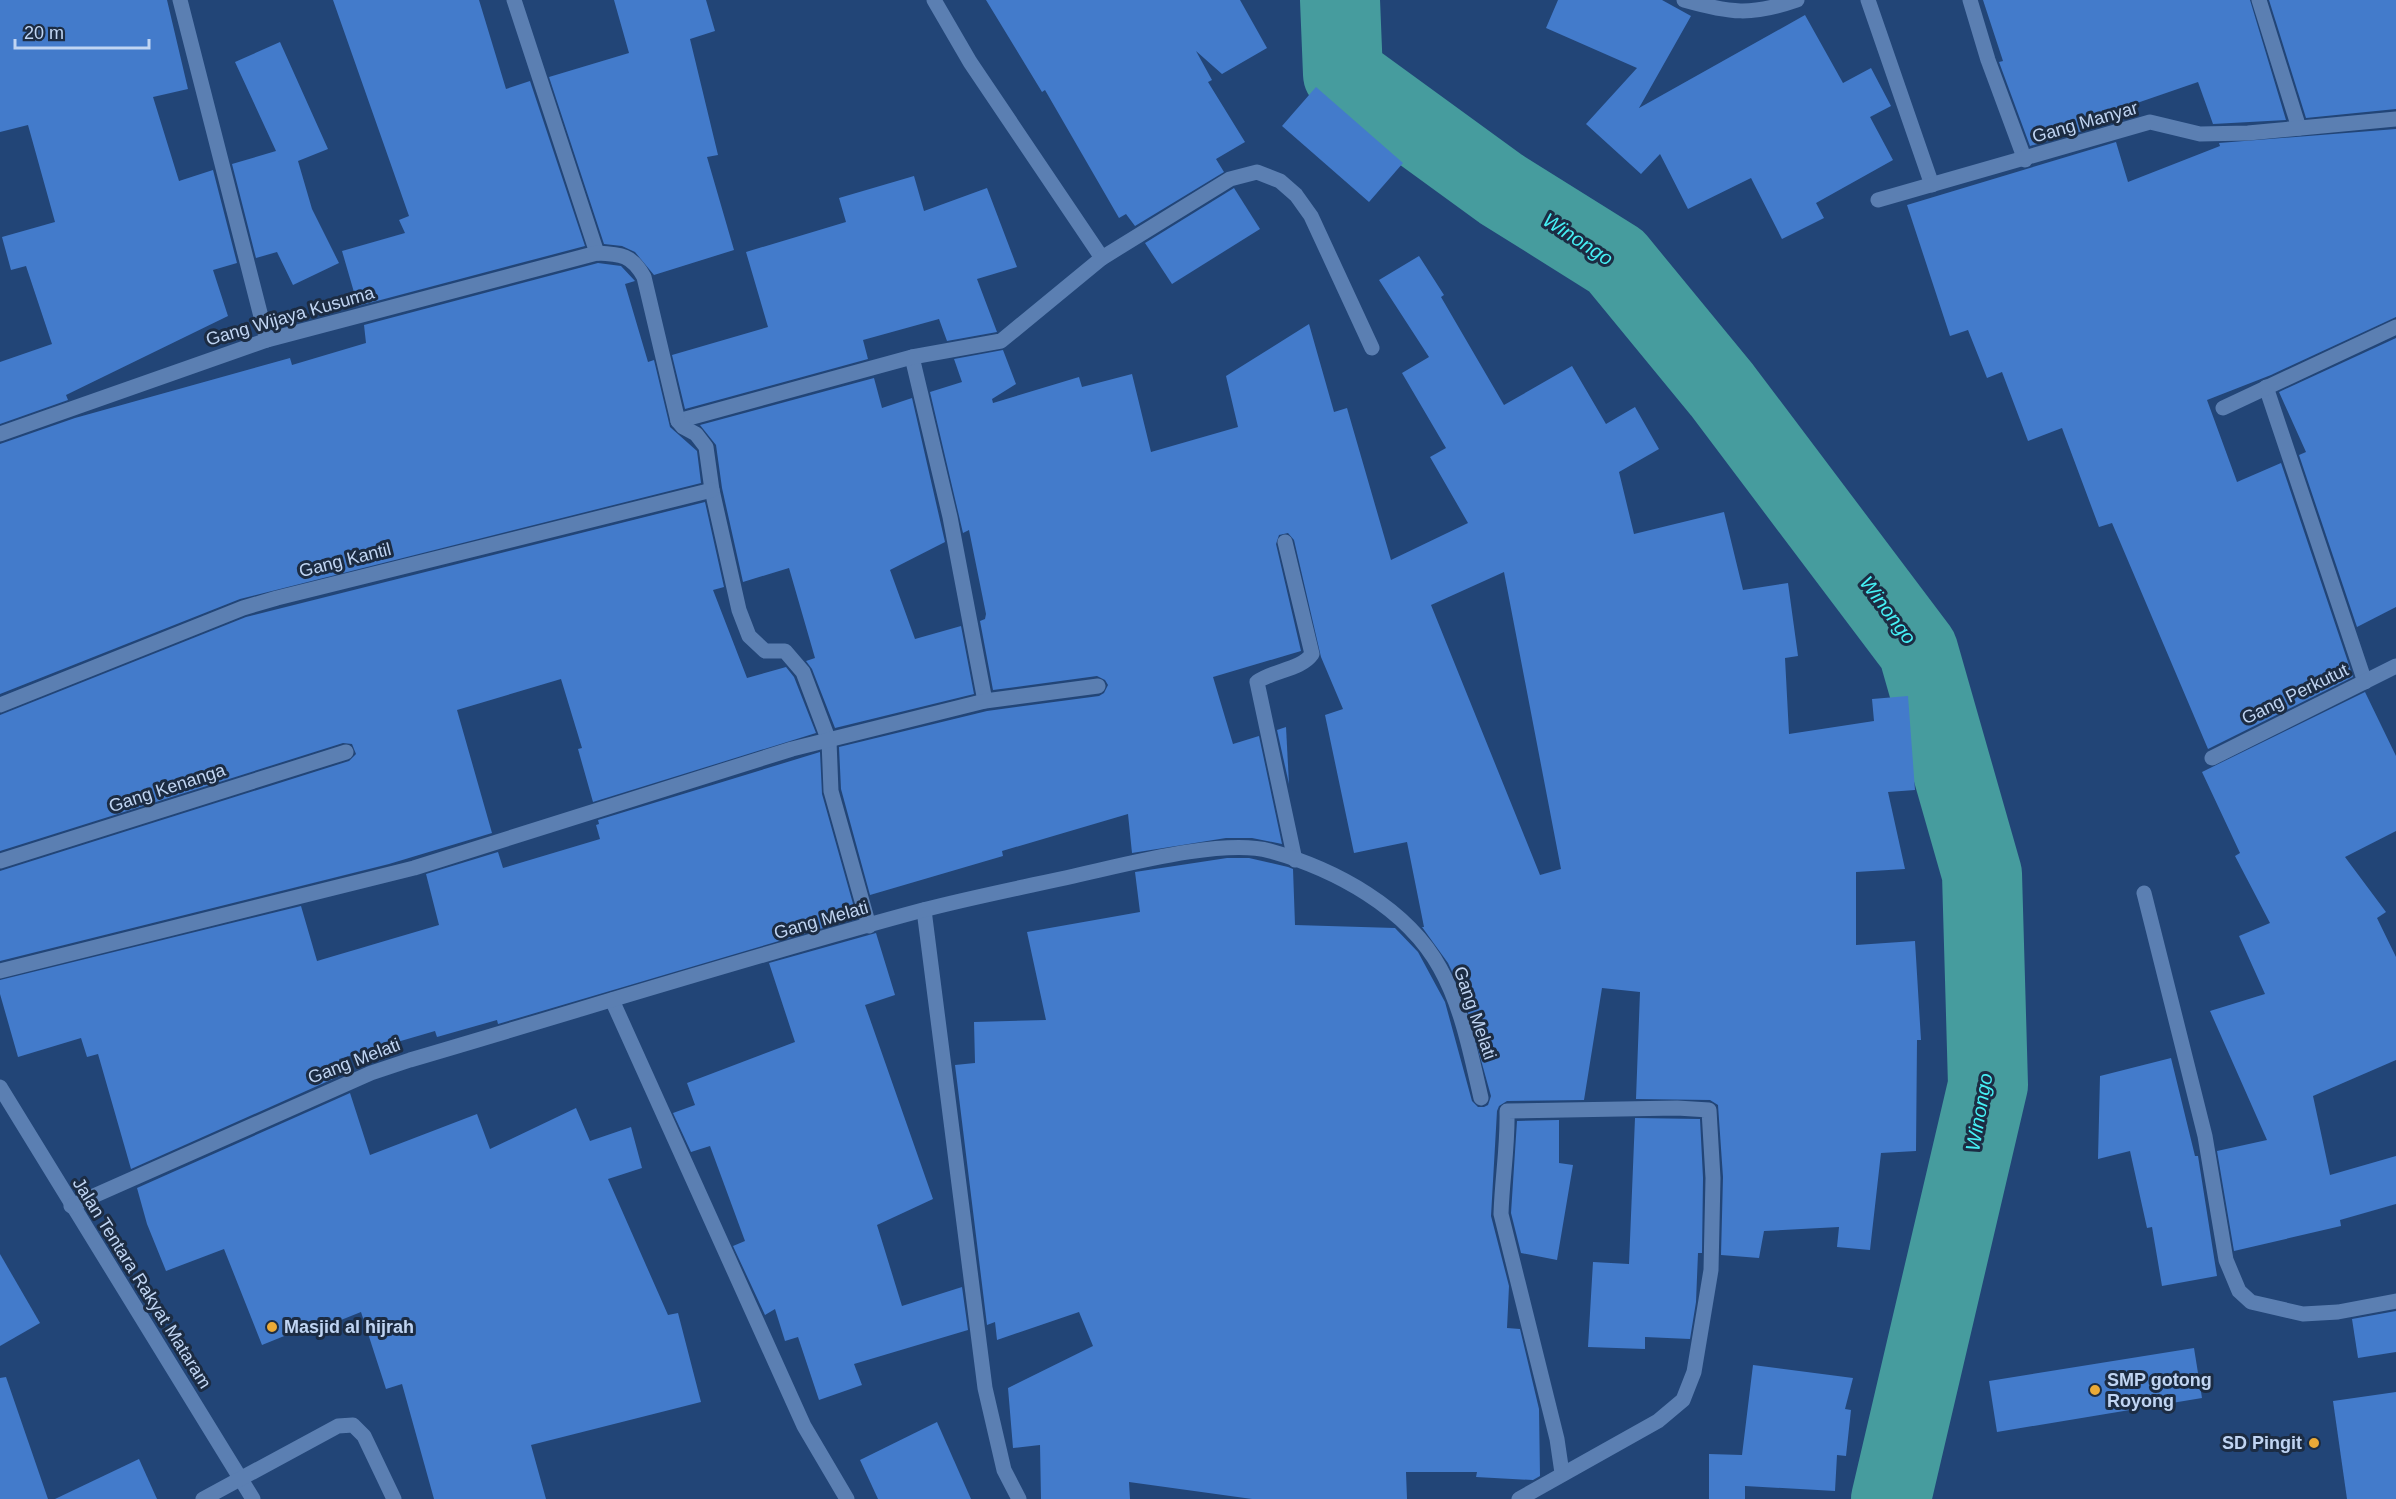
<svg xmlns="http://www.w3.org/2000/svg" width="2396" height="1499" font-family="Arial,sans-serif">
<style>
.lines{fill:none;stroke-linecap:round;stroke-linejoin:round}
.river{stroke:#469c9e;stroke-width:80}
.building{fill:#437bcb;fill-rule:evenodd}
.minor{stroke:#5b7fb2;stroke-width:15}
.poi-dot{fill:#eaaa38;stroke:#1c2c43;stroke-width:2}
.labels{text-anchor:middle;stroke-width:6;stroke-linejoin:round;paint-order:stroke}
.street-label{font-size:18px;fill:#c0d5f3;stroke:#1c2c43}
.poi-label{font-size:18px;font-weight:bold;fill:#c0d5f3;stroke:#1c2c43;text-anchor:start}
.water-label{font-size:20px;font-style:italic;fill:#46f0f5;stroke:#1c2c43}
</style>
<rect width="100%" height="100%" fill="#224577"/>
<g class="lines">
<path class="river" d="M1340,0L1343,74L1501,189L1616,261L1722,390L1918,650L1982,874L1988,1085L1891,1499"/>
</g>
<g class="building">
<path d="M0,0H167L188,89L153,97L179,181L213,170L237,263L213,270L228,316L66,395L68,400L0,424V362L52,344L26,266L11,270L2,237L55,222L28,125L0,132Z"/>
<path d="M333,0H479L506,89L530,81L585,246L358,306L342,251L405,233L399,220L409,216Z"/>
<path d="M614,0H706L715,31L690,39L718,155L707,157L734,250L654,275L635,252L622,246L604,244L549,77L629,53Z"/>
<path d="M986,0H1240L1267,48L1222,74L1196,51L1212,80L1208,82L1245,142L1216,159L1224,172L1135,226L1126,214L1119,218L1045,90L1042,92Z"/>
<path d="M1558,0H1662L1691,16L1639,108L1805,15L1843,83L1871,68L1891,106L1870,117L1893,160L1816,203L1824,218L1782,239L1751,178L1688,209L1660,154L1641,174L1586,124L1637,68L1546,28Z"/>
<path d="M1983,0H2250L2286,120L2213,124L2198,82L2108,113L2111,123L2030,146L1999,62L2003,61Z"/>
<path d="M2269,0H2396V109L2306,118Z"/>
<path d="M280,42L328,149L298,161L312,209L339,263L293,285L277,252L256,258L232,164L276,151L235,62Z"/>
<path d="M1316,87L1403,163L1369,202L1282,126Z"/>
<path d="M2396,129V317L2271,375L2207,400L2237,482L2281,463L2353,677L2208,749L2112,523L2099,527L2062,428L2028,441L2002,372L1987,378L1968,330L1950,336L1907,205L2116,142L2128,182L2220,146L2219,143Z"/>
<path d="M914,176L924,211L987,188L1017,267L977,279L997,332L947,341L939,319L863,340L868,359L685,409L672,355L768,327L746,252L846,222L839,198Z"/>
<path d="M1234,188L1260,229L1172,284L1145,243Z"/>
<path d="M1419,256L1444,295L1441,297L1504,405L1572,366L1606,424L1635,407L1659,449L1619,472L1634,534L1724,512L1743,590L1788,583L1798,656L1785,658L1789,734L1874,721L1872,699L1908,696L1915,790L1888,792L1905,869L1856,872V945L1915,941L1921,1040H1917L1916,1151L1881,1153L1870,1250L1837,1247L1839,1227L1764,1231L1759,1258L1721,1255L1723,1177L1718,1105L1710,1100L1636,1099L1640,992L1602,988L1584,1100L1507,1101L1499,1106L1497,1111L1491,1216L1509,1286L1507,1328L1520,1329L1539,1409L1540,1476L1533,1480L1476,1477L1477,1472H1406L1407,1499H1252L1129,1482L1130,1499H1041L1040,1445L1013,1448L1008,1388L1093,1346L1079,1312L997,1340L995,1322L987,1325L955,1065L975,1063L974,1022L1046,1020L1027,932L1140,912L1135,872L1227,858H1249L1288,867L1293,869L1295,925L1395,928L1418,952L1445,1002L1472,1101L1478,1107H1484L1488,1105L1491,1096L1463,995L1448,963L1422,927H1424L1407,842L1354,853L1325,715L1343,709L1321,657L1294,540L1288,533L1279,535L1276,544L1301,651L1213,677L1233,744L1259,736L1282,844L1252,838H1226L1132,853L1128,814L1002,851L1003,856L870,895L841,789L839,747L987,711L1099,696L1104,693L1108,685L1105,680L1097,676L993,690L980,621L985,619L986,614L969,530L963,533L930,392L962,382L954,359L1003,350L1016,384L992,399L993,403L1079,377L1082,387L1132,374L1151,452L1238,427L1226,376L1309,324L1334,412L1347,408L1391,560L1468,523L1430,457L1446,448L1402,373L1429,357L1379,280ZM1504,572L1561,869L1540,875L1431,605Z"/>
<path d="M598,263L621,266L635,281L625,284L648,362L654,360L670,427L697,451L701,483L240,599L0,694V444L75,418L290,358L292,365L366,343L364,325Z"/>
<path d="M2396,338V607L2357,627L2299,455L2306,452L2279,392Z"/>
<path d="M874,378L882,408L912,398L945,542L890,570L915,639L961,626L974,694L835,728L812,669L806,661L815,658L789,568L743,582L722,488L716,445L700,425Z"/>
<path d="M705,502L724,587L713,590L747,678L786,667L794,677L816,733L593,802L578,749L582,748L561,679L457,710L492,833L389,864L0,961V871L349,761L356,754L352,744L343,743L0,851V715L246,617Z"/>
<path d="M2365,692L2396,756V831L2345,857L2386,912L2377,918L2396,957V1060L2313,1096L2330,1175L2396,1156V1204L2340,1220L2341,1226L2234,1251L2217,1151L2267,1140L2210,1011L2265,994L2239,936L2270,923L2235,856L2240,853L2202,772Z"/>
<path d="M1286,727L1289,784L1277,730Z"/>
<path d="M820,752L822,794L857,918L498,1024L497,1020L437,1037L435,1031L339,1059L344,1074L131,1169L98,1054L87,1057L81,1038L18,1057L0,994V980L301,906L317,961L439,925L426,874L498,852L503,868L600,839L596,825L599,824L598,820Z"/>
<path d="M876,933L895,995L865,1005L933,1199L877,1225L902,1306L962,1287L968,1330L854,1364L862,1385L819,1400L798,1337L785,1341L775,1309L765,1315L733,1246L745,1241L710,1146L691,1152L673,1113L695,1105L687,1083L795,1042L769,963Z"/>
<path d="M2171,1058L2195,1156H2198L2217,1276L2162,1286L2152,1227L2147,1228L2130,1151L2098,1159L2100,1076Z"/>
<path d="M350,1093L370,1155L477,1114L490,1149L576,1108L590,1141L631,1127L642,1168L608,1179L668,1315L678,1313L701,1402L531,1445L546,1499H434L402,1384L386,1389L361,1312L326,1326L324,1320L262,1345L224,1249L166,1271L147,1224L137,1188Z"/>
<path d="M1635,1118L1700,1119L1703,1178L1702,1253H1698L1696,1302L1690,1339L1645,1337V1349L1588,1347L1593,1262L1629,1264Z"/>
<path d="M1559,1120V1163L1573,1165L1557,1260L1521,1253L1511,1213L1517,1121Z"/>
<path d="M0,1254L40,1323L0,1346Z"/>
<path d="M2396,1311V1352L2358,1358L2352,1319Z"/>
<path d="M2194,1348L2202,1398L1997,1432L1989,1381Z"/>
<path d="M1753,1365L1853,1378L1845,1409L1851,1410L1846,1456L1837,1455L1835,1491L1745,1486V1499H1709V1454L1742,1455Z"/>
<path d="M6,1377L48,1499H0V1378Z"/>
<path d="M2396,1392V1499H2347L2333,1401Z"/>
<path d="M937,1422L971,1499H878L860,1460Z"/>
<path d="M139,1459L157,1499H55Z"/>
</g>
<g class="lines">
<g class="minor">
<path d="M180,0L267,340"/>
<path d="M514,0L597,253"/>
<path d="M934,0L970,62L1102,258"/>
<path d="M1684,0C1730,13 1751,16 1797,0"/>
<path d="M1868,0L1932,185"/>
<path d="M1970,0L1988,60L2025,160"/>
<path d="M2259,0L2299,128"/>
<path d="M1878,200L2150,122L2200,134L2248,133L2396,119"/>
<path d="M912,357L950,517L985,701"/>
<path d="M2266,387L2365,682"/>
<path d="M2223,408L2396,327"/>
<path d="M678,421L912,357L1001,341L1102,258L1230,179L1257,172L1280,181L1296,195L1311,216L1372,348"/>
<path d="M0,434L267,340L597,253C621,254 632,255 644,277L678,421L683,427L696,434L706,447L712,490L739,610L749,636L765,651H785L803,672L829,741L831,791L869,926"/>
<path d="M1285,542L1312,654C1301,670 1273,670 1257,682L1295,860"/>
<path d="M0,705L243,608L277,598L712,490"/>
<path d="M2212,758L2396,666"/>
<path d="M0,861L346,752"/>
<path d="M2144,893L2205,1136L2226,1260L2239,1291L2251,1302L2303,1314L2338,1312L2396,1301"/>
<path d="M924,910L985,1388L1004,1470L1019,1499"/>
<path d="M0,971L414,868L792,749L985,701L1098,686"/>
<path d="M612,1000L804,1426L847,1499"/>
<path d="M0,1087L253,1499"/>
<path d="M71,1206L371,1073L410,1060C581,1010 751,956 923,910C973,897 1024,887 1074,876C1124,865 1223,838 1270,851C1335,869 1407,908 1440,968C1462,1007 1471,1055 1481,1098"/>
<path d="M203,1499L338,1426L353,1425L364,1436L394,1499"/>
<path d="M1519,1499L1658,1421L1683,1400L1694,1372L1711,1270L1713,1178L1709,1110L1677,1108L1507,1111C1508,1146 1502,1179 1501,1214L1557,1439L1562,1473"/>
</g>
</g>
<g class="poi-dot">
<circle cx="272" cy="1327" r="6"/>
<circle cx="2095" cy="1390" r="6"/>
<circle cx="2314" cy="1443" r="6"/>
</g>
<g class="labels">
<g class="street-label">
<text transform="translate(2085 122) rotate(-16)" y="6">Gang Manyar</text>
<text transform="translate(290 316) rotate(-16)" y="6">Gang Wijaya Kusuma</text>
<text transform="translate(345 560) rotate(-14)" y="6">Gang Kantil</text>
<text transform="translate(2295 694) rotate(-26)" y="6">Gang Perkutut</text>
<text transform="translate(167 788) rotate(-18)" y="6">Gang Kenanga</text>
<text transform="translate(821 920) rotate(-16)" y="6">Gang Melati</text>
<text transform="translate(1475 1013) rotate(71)" y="6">Gang Melati</text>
<text transform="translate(354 1061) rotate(-21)" y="6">Gang Melati</text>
<text transform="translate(142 1283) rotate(58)" y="6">Jalan Tentara Rakyat Mataram</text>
</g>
<g class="poi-label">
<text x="284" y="1333">Masjid al hijrah</text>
<text x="2107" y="1386">SMP gotong<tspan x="2107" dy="21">Royong</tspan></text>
<text x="2302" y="1449" text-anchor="end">SD Pingit</text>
</g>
<g class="water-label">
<text transform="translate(1578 239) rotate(33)" y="7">Winongo</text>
<text transform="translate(1888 610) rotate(53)" y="7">Winongo</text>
<text transform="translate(1979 1112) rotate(-80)" y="7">Winongo</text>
</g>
</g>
<path d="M15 39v9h134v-9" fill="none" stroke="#c0d5f3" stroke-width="3"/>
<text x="24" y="39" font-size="18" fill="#c0d5f3" stroke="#1c2c43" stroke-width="4.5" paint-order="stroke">20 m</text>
</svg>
